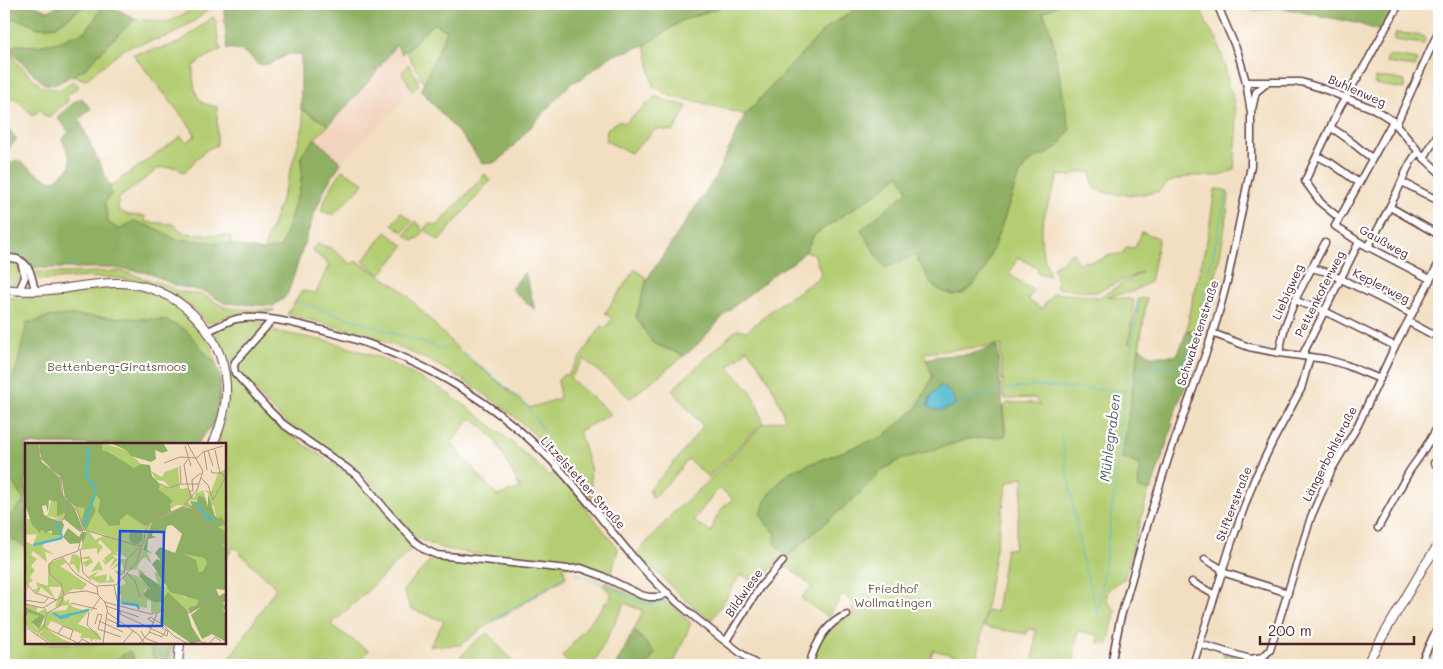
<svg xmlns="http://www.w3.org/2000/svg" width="1443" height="669" font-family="Mali,sans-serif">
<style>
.built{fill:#f3d4be}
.green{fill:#b4cd72;stroke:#7f764e;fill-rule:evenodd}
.forest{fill:#8fb064;stroke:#6c6848}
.water{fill:#51b9ce;stroke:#4e6c7c}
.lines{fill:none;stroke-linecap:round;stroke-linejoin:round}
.stream{stroke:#51b9ce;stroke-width:1}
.minor-casing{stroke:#633c42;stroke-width:9}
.major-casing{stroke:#633c42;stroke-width:10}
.minor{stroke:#fff;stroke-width:6}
.major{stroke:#fff;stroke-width:8}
.labels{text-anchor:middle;stroke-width:4.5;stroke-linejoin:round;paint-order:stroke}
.street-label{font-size:12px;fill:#4a1f2b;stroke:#fff}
.park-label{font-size:12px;fill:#6a5340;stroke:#fff}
.water-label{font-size:14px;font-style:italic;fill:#4d5d6c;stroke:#fff}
.inset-river{fill:none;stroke:#51b9ce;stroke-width:2.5}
.inset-road{fill:none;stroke:#af9285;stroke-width:1}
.view{fill:#1d4ed8;fill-opacity:0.15;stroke:#1d4ed8;stroke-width:2.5}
.inset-edge{fill:none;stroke:#4a1f2b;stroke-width:2.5}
</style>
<rect width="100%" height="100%" fill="#fff"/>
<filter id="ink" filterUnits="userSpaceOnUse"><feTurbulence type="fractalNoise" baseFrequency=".02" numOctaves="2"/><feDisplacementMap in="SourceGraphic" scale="10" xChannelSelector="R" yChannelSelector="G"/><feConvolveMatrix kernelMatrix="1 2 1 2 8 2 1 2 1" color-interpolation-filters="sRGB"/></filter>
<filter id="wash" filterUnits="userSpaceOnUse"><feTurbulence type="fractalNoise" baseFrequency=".0096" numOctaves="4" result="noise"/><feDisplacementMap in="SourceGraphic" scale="20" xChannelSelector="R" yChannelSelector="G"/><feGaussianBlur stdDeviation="1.12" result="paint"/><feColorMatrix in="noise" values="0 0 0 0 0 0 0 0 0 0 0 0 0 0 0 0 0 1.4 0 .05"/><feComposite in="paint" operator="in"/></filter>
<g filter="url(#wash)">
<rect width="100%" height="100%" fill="#f2dfc1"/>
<path class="built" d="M396,44L408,64L402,74L413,91L341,163L315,138L329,125L370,80Z"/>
<g class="green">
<path d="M87,4H102L101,10L86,31L59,42L37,46L16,45L12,48V53L16,62L42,87L59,90L73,81L79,86L67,96L68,101L49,117L43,115L41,109L33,115L14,97L4,105V16L30,23L37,28L56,26Z"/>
<path d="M204,4H206L207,11L194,21L169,36L127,47L85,80L73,75L86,68L109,43L135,19L168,22Z"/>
<path d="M729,4H864L826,28L745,115L700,102L670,96L653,86C650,72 649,58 645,45L683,20Z"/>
<path d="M1060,4H1199L1207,25L1217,39L1228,80L1226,85L1231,90L1234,103L1237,133L1234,170L1220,176H1190L1169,182L1158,192L1136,195L1111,194L1095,189L1090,172H1079L1072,176L1059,175C1052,194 1040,220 1041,241C1042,253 1046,264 1050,276L1037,273L1038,269L1018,257L1009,274L1034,291L1028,299L1041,309L1054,293L1100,297L1142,272L1096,292L1057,288L1056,274L1053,269L1054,266L1062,262L1070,253L1073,252L1077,263L1100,260L1107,256L1123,253L1127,247L1135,248L1142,232L1159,238L1150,282L1132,292L1108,296L1134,300L1129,344L1138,299L1147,298L1122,458L1140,465L1138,488L1149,490L1124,579C1109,586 1098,597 1116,610L1108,644L1098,643V635L1078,631L1073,665H1055L1051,662L1033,659L1036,630L1028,629L1027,634L984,627L987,611L996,612L1006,548L1014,549L1024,477L1007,483L977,661L933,650L928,665H810L822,636L847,615L855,613L851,610L856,605L843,594L828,617L801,598L812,586L782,562L882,470L900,460L968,439L1006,435L1003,408L1007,403C1018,403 1031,401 1041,406L1035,398L1004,399L1000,349L1002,346L997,345L924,353L933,376L916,409L884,436L789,472L774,488L767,525L776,533L774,543L784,554L758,585L741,574L711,621L681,596L637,553L676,510L710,480L709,479L716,473L763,424L785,419C777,392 764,369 746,348L745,352L728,367L750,390L758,407L763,422L719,467L708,477L688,459L672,479L653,498L649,490L679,457L703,426L672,390L737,329L747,331L774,308L820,277L821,273L814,254L805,252L814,235L881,190L900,174L908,191L861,230L915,254L932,285L940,290L953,295L962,294L972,286L1004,219L1016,183L1024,167L1069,130L1051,32L1043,12ZM719,488L733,499C720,508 716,516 711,532L693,521Z"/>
<path d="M213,17L216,23L219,46L222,49L201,60L193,66C193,78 193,97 205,104C208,105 214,106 217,107V145C203,149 194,161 185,173L175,167L159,168L118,199V210L128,215L145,216V222L173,224L184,233L231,236V244L175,239L157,229L119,230L108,222L104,202L110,194V187L181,136L186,142L195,136L192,129L133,54L170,46L180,42Z"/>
<path d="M434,23L447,31L424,83L406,51Z"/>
<path d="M1396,33L1410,34L1425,37L1424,44L1394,40Z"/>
<path d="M1388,56L1402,57L1417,60L1415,67L1386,63Z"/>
<path d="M408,64L418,79V86L413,91L402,73Z"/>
<path d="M1376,78H1390L1405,81L1404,89L1374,84Z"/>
<path d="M656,96L666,101L687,106L674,131L656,129L631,153L606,141L607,129L619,121L625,123Z"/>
<path d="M301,109L329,125L315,138L302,155L301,185L281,247L263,251L287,183L304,123Z"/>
<path d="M342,170L365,183L333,215L321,211L328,193Z"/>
<path d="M485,174L490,181L439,241L424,229L428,224L438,225Z"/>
<path d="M1215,189L1226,190L1229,195C1224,240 1216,286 1199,329L1187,331L1189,315L1208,236Z"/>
<path d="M401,212L412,221L403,232L392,224Z"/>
<path d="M415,221L421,226L420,228L424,231L418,239L416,238L414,241L405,235Z"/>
<path d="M386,232L404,246L380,275L363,261Z"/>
<path d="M317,244L331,248L351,264L357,261L401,289L459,350L530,408L560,398L558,380L564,374L567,376L602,326L605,328L612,319L605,313L635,269L647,279L636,317L653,343L684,356L630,398L584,359L570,378L611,414L579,431L590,467L592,498C574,478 556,456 536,436C501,403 455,371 410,352C371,334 328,325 287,314L302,291L316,293L329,264L311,250Z"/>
<path d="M4,261C17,264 22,266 18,281L13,285L4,284Z"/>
<path d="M121,271L166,285L176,291L203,295L224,307L235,309L275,310C265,316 247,311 234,314C225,317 217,322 207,323C161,269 104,276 40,280L36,272L68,273Z"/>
<path d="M113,287C120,288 129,287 136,289C164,296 193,314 207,340C212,348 214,357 217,366L212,359L214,379L220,390L219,405L193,444H26V643H174L171,665H4V297L13,298L35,297Z"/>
<path d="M250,320L265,323L257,334L227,366L223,351L215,332C226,322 236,321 250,320Z"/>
<path d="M267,330L332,342L381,358L441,389L467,407L502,434L550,476L557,472L566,480L582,503L618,549L611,576L573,564L563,567L566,577L483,628L461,645L430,646L444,621L411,609L403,590L436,555L493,558V557L441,548L416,538L362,474L284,421L237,373L238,368ZM472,417L496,441L520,488L497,496L451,443Z"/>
<path d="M229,371L256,404L281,429L356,479L417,544L331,625L369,651L355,665H225L276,588L234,547L225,560V444H218C225,420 229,396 229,371Z"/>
<path d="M606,582L620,590L649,601H668L691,623L673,665H647L655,653L634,630L643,611L625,603L593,665H570L562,657L612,595L603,585Z"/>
<path d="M487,633L517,665H465L459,659L472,644Z"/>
<path d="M1225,653L1246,659V665H1220Z"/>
</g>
<g class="forest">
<path d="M4,4H30L48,11L63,4H87L56,26L37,28L30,23L4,16Z"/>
<path d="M102,4H107L135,19L109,43L86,68L55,85L44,84L12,53V48L16,45L37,46L59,42L86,31L101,10Z"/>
<path d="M232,4H729L683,20L645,45L611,56L581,79L571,83L502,158L493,163L482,164L470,146L421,90L447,31L434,23L402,54L396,45L370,80L329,125L301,109V54H289L269,64L258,65C251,55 239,47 227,49L224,11Z"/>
<path d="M864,4H1060L1043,13L1051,32L1070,130L1061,143L1056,148L1048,153L1032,160L1024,167L1016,183L1004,219L984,272L972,286L962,294L953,295L940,290L932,285L915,255L885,268L861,230L908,191L899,174L881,190L814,235L805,252L794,262L778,271L727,312L698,344L684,356L653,343L636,317L647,279L715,178L745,115L826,28Z"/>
<path d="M1223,4H1320L1353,10L1354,4H1399L1383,32L1356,23L1277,7L1256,10Z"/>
<path d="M82,98L91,109L79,119L110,187L111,194L105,202L108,222L119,230L134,221L157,229L175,239L231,244L263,251L281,247L301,185L302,155L315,138L341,163L326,186L313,217L288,293L283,299L273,306L224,303L206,292L174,285L149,273L116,268H35L20,256L4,252V169L16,160C29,166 39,178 53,181C77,164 73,165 62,139L69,132L57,117L76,101Z"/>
<path d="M4,105L6,126L17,139L4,154Z"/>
<path d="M525,272L535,310L511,289Z"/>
<path d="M68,315L166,320L186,330L217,366L221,383L218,405L214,422L197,444H26V547H25L4,534V525L6,520L24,501L9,477L4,465V396L17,366L27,322H34L47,317Z"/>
<path d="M1199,329C1200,357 1181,395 1171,422L1173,424L1151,490L1138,489L1140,465L1122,458L1139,347L1151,356H1175L1179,351L1187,331Z"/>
<path d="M997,345L1005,436L968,439L900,460L882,470L855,498L800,544L787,557L774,543L776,533L767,525L761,515L765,501L774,488L789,472L884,436L916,409L933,376L926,359L940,356L972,354Z"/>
<path d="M634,630L655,653L647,665H616Z"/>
<path d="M149,643H167L171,646L166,665H153L154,661Z"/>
<path d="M129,651L134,658L133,665H108Z"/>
<path d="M446,659L442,665H379L380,663Z"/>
</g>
<path class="water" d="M940,386C949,390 954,395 955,405C944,410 938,414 928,406C929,397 933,392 940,386Z"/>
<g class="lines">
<g class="stream">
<path d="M68,265L75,267"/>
<path d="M177,286L196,284"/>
<path d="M296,301L445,350"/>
<path d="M459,350L499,381L527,406L546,435"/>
<path d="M1127,377L1140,299"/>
<path d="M4,382L5,381"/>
<path d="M1007,389L1034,386L1125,391"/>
<path d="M919,403L928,400"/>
<path d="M954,405L996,392"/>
<path d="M1061,435L1082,559L1098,614"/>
<path d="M577,574L596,581L634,600L650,605L668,601"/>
<path d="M1098,615L1118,464L1120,432L1127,379C1134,371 1146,366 1156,365C1166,364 1170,367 1181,364L1188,353L1198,323L1227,192"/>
<path d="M488,621L517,606L564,577"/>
</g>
</g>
</g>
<g filter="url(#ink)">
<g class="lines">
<defs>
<g id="minor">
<path d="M1246,82H1301L1321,88L1374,109L1393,121L1424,158L1439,172"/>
<path d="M1252,109L1256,92L1267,83"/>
<path d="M1393,121L1341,216L1338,217L1321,203L1305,181L1340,107L1368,60L1399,4"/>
<path d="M1396,125L1439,30"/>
<path d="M1331,128C1347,136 1357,148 1372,158"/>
<path d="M1317,156L1331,163L1359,183"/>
<path d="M1424,158L1439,132"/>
<path d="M1402,182L1439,201"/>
<path d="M1390,207L1439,235"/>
<path d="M1339,219L1335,226L1359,242L1430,279"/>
<path d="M1368,247C1378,230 1387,212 1396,194C1403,180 1407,164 1418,152"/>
<path d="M4,256C8,258 13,258 17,259C31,264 32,278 35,291"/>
<path d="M1311,268L1327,272L1412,314"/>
<path d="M19,291L25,277L21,262"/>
<path d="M1295,300L1304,304L1316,307L1395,346"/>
<path d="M272,320L235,362L234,367L235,373L266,407L283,424L358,476L386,510L414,541L426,550L437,555L568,569L581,568L600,575L641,595L649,597H659L668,593"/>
<path d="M1409,322L1439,338"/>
<path d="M208,331C217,327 226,322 236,319C261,314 296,324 321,330C409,351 489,396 552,461C586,496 614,537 647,573C680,608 719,637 757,665"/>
<path d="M1212,333L1249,347L1279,353L1325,359L1346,365L1380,379"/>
<path d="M1279,353L1285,326L1295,300L1325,243"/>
<path d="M1302,356L1359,242"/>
<path d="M1434,463L1439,466"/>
<path d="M1378,528L1410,470L1420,456L1439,425"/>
<path d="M1205,559L1220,568L1222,572L1288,593"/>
<path d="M1192,582L1215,595"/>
<path d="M726,641L760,587L783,561"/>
<path d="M1199,644L1250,659L1263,657L1270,650L1311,517L1332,469L1357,427L1395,346L1439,263"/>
<path d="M809,665C815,645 826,622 847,615"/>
<path d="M1111,665L1120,620L1148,522L1169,456L1208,347L1217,319L1228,278L1251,166V113L1246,82L1238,53L1217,4"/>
<path d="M1193,665L1231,544L1254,480L1273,441L1301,389L1310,357"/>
<path d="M1420,665L1439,624"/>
</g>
<g id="major">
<path d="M4,289C22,292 42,291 61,289C81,286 101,282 121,283C176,285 223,330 226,385C227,404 221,426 213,444"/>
<path d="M178,665L180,643"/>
<path d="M1366,665L1424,566L1439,544"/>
</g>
</defs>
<use href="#minor" class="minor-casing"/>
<use href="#major" class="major-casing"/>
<use href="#minor" class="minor"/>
<use href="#major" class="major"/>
</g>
</g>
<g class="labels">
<g class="street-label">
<text transform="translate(1357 91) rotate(24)" y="4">Buhlenweg</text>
<text transform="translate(1384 242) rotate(29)" y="4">Gaußweg</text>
<text transform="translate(1381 286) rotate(27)" y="4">Keplerweg</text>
<text transform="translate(1288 292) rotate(-66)" y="4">Liebigweg</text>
<text transform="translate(1320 294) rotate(-63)" y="4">Pettenkoferweg</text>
<text transform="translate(1198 333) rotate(-72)" y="4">Schwaketenstraße</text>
<text transform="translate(1330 454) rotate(-63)" y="4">Längerbohlstraße</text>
<text transform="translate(583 483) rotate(48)" y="4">Litzelstetter Straße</text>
<text transform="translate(1234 504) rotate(-69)" y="4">Stifterstraße</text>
<text transform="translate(744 593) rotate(-55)" y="4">Bildwiese</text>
</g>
<g class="park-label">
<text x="117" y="371">Bettenberg-Giratsmoos</text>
<text x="893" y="593">Friedhof<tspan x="893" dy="14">Wollmatingen</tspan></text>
</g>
<g class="water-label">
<text transform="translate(1110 438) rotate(-83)" y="5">Mühlegraben</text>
</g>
</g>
<g transform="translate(25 443)">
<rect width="201" height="201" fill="#f2dfc1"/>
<path d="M77,0L101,7L116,21L109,26L85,9L74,7ZM153,24L155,46L163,45L169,55L172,47L173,50L178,47L183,63L180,59L166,57L163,59L167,63L152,62L145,66V56L127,39L137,42L138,46V43L145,45L139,38L131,37L126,28L137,34L140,29ZM201,26L200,48L201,98L194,88L189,63L185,62L184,51L179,47L186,49L193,30ZM102,37L115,45L127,79L114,118L118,107L122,109L127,121L120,114L115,119L112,125L120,130L114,133L113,126L100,128L97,133L92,131L89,127L98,130L93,126L99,128L97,120L85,128L96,116H103L91,108L93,113L87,111L93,117L84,126L90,114L80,122L77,116L81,119L79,115L87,109L75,97L73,100L78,104L72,112V105L56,107L59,90L64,88L70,97L80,92L59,87L47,55ZM26,57L32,59V72L40,70L38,77L19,72H23ZM2,76H6L7,82L15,89V87L20,89V92L23,88L31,92L34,88L37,95L21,98L17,104L30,112L12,106L20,109L22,119L8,108L6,112L12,116L6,123L10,127L5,134L8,138L4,140L2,150L0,98L8,102L12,91L0,92ZM50,111L56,115L64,113L68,119L61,124L57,120L65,116H56L54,131L49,121L44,122L47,112ZM158,111L179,115L182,120L179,128L174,129L171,119ZM37,115L41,120L35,123L62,141L57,147L48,146L38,152L40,159L44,156V160L48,164L58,167L66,165L53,181L72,189L77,197L68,196L78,201L67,196V201L65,195H55L57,191L26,178L22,185L11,190L0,182L3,170L14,173L6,179L12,186L19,180L20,174L2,165L0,170L2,162L13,164L11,168L14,169L21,165L22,169L41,167L44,162L30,164L37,144H24L30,156L16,144L13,151L8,147L13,145L11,139L23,143V120ZM74,118L78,127L73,128L69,134L82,131L81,138L85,137L84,131L90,139L74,140L63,134L76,126L66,129ZM129,129L135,131L139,143L161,155L162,152L173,157L172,162L163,165L165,170L144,150L138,156ZM102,130L112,133L122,142L126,148L120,146L119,152L129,159L137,157L139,167L126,170V158L122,157V165L95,161L96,153L92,145L101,140L97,135ZM19,184L37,196L49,201H27L14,192Z" fill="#b4cd72"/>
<path d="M0,0H13L17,19L35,33L37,51L50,66L58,87L55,89L39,76L40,70L32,73V78H37L39,82L36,92H27V88H23L20,92V89L16,87L15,90L7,82L0,61ZM24,57L32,59V78L19,72L17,63L21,62L23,69ZM14,0H77V7L84,9L109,25L116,21L125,22L127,33L135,41L134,46L148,58L145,61L146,69L120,83L102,71L95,77V82L84,83L73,69L75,57L70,51L67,61L71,67L61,87L56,80L60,65L51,64L40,56L37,37L15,14ZM85,0H138L143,8L137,10L130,7L131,16L126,19L106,13L101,7ZM183,51L190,73L195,76L196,73L201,81L193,84L201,89V104L196,99L201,105V147L191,146L194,153L201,149V158L198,160L201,164V168L198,166L201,172V199L187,191L177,196L166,172L176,164L165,170L163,165L172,162L173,157L145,149L127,121L132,116L136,118L130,110L135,104L150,110L157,91L147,82L142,83L139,95L137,89H128L127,93L132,94L123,96L122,107L128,111L118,107L127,79L158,64L167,66L160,62L163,59L162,62L167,63L165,58L172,59L173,53L179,54L183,63ZM158,111L179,115L182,120L178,128L174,129L171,117ZM43,85L54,94L57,89H62L58,100L56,96L55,100L45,101L38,94ZM104 94a7 7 0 1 1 14 0a7 7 0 1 1-14 0ZM117,130L136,143L138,156L143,149L162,167L167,184L176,198L167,201L135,179L137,159H129L118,152L123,145L126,147L114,133ZM0,164L20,173L14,186L6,179L14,173L3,170L0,177Z" fill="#8fb064" fill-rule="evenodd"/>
<path class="inset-river" d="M62,26L61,32L72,48M62,26L64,5M172,60L183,76L189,75M33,79L37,95M59,83L70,51M8,102L37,95M97,160L112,162L114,166M28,170L36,175L44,173M35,174L64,167"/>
<path class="inset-road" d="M13,0L14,13L36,34L38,54L52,67L59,87L114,103L119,99L120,88L125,79L159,63L171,69L202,104M160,3L166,23M190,7L195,30M179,8L182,27M183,8L188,23M139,20L155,14L172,15L178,9L198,3M155,23L156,41M186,27L187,30H197L200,35L188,57M176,35L183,42L188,57M162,40L159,22L163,16M162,40L166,55M135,41L144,45L155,41H174M164,48H168L167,37L176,30M159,62L172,47L178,28L162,0M28,77H38L45,61M55,106L58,129L66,138M37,114L51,131L72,144L73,152L80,159L83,170L114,192L120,201M102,130L110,138L115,154M99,131L102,116L115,104M0,139L10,150L32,157M72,143L91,142L112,119L117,102M89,143L93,161M39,152L36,141L25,131L24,123L28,117L53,108L58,86M0,157L19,160L23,155M79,159L126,171L150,165L165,170L181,157L202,155M46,160L72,166M0,161L18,165L43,150L61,148L73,151M81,163L114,174M95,167V171L142,193L143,188L137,185M66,168L75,155M64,169L62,182L75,195M82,176L97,183M74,178L98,189M129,180L123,176L125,174L137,181L149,193L163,201M70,181L73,171L77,172L73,186L96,194M19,184L55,201M2,185L25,201M116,188L120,195L135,201M124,189L137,194L141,187M33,191L38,183L48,187L45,196M12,192L19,183L22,170L35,163L38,154M54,200L57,196L66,201M98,200L108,188M78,201L82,169M114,201L124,190L132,170M165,201L169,197L184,201L190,194L196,198"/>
<path class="view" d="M95,88L139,89L137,183H93Z"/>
<rect width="201" height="201" class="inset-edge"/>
</g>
<rect width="1443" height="669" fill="none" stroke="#fff" stroke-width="20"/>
<path d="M1260 636v8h154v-8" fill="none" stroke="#4a1f2b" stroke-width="2.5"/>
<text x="1268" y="636" font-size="15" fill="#4a1f2b" stroke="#ffffff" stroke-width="4" paint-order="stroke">200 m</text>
</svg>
